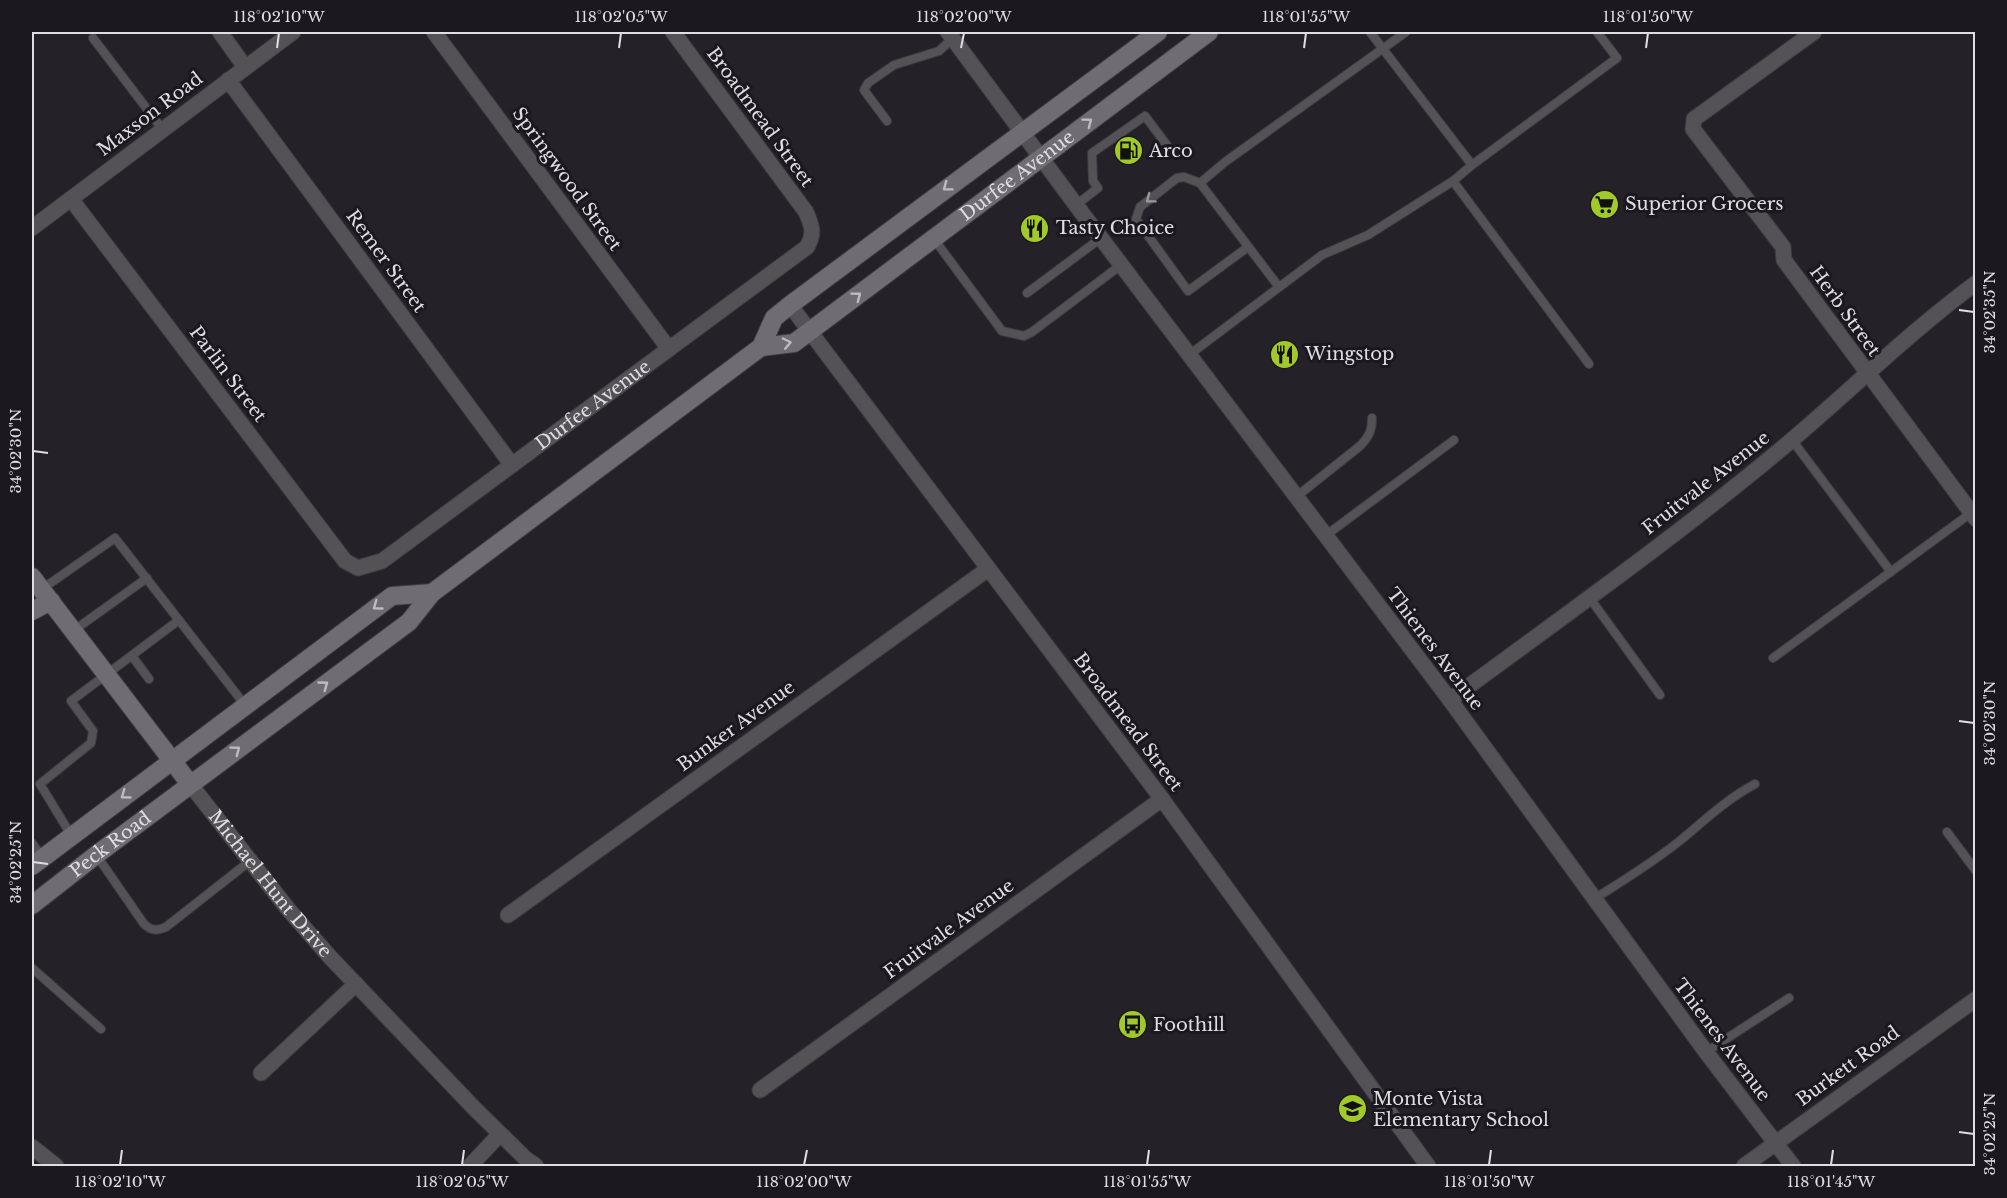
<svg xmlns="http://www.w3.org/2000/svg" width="2007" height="1198" font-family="'Libre Baskerville',serif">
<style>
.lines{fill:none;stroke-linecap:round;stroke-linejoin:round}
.lane-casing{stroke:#3e3b43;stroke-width:10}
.street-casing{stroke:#3e3b43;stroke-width:17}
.secondary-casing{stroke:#3e3b43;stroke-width:20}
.lane{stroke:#545256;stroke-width:8}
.street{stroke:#545256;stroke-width:15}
.secondary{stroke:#6f6c73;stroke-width:18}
.oneway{stroke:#bebcc1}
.oneway2{stroke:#9a989c}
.ticks{fill:none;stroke:#e0dee3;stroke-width:2}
.labels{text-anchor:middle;stroke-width:6;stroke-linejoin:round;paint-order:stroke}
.street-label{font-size:18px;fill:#e0dee3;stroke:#1b181f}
.poi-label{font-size:18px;fill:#e0dee3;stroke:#1b181f;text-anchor:start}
.neatline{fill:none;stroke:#e0dee3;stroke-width:2}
.ticks-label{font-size:15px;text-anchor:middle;fill:#e0dee3}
</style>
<rect width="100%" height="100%" fill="#242129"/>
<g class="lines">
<defs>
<g id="lane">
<path d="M1370,32L1472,165"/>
<path d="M93,38L163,130"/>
<path d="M887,121L864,90L868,83L894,65L939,51L953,38"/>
<path d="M1453,181L1589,364"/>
<path d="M1200,183L1184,177L1177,178L1140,207L1136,219L1188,291L1248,247"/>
<path d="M1076,205L1098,188L1093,181L1092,153L1145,116L1172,152"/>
<path d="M934,239L1002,331L1024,336L1032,332L1121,265"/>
<path d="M1279,287L1200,183L1225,162L1406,32"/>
<path d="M1027,293L1101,238"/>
<path d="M1189,355L1322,255L1368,235L1453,181L1472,165L1617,58L1597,32"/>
<path d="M1792,440L1891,572"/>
<path d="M1296,497L1360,446C1369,437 1372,430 1372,418"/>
<path d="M1325,536L1454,440"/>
<path d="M42,589L115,538L245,705"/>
<path d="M1589,597L1660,695"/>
<path d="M73,631L147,578"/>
<path d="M132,656L149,679"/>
<path d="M1773,658L1971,513"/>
<path d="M1947,832L1976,871"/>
<path d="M71,835L40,784L91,743L93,731L71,701L179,620"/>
<path d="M32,843L42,857"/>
<path d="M97,856L144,924C152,931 157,931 166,927L250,861"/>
<path d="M1594,899C1624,880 1654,862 1682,839C1706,819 1727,799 1755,784"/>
<path d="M32,968L101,1029"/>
<path d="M1706,1052L1789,998"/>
</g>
<g id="street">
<path d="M220,32L245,67"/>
<path d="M434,32L669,349"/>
<path d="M948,32L1076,205L1450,700L1706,1052L1793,1166"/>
<path d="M1814,32L1694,119L1693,129L1783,247L1784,260L1976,519"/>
<path d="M228,80L512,465"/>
<path id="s1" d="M71,199L345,561L358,568L382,561L807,247C815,233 812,226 806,212L673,32"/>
<path d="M32,228L293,32"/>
<path d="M790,305L1162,799L1428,1166"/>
<path d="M1450,700C1565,615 1683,532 1793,439C1854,387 1911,331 1976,283"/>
<path id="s2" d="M190,784L288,909L330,957L474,1108L526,1159L536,1166"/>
<path d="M508,915L988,569"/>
<path d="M261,1073L356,984"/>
<path d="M760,1090L1162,799"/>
<path d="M32,1147L56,1166"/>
<path d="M470,1166L500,1134"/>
<path d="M1744,1166L1976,999"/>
</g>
<g id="secondary">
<path id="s3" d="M761,347L794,343L1209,32"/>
<path d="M32,577L190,784"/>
<path d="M32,611L51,601"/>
<path d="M32,866L392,596L432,593"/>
<path id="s4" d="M32,905L96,855L409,622L432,593L761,347L774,318L790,305L1158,32"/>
</g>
</defs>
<use href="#lane" class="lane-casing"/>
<use href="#street" class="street-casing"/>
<use href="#secondary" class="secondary-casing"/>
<use href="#lane" class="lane"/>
<use href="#street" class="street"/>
<use href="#secondary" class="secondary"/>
</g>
<defs><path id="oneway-chevron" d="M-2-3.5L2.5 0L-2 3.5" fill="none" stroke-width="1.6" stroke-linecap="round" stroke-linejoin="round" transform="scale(1.5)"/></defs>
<g class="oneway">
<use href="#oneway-chevron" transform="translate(1088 122) rotate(-37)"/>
<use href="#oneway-chevron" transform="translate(947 187) rotate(143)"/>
<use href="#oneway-chevron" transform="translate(857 296) rotate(-37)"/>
<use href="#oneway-chevron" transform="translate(787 343) rotate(-12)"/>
<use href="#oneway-chevron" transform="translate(377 606) rotate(144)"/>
<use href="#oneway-chevron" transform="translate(324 685) rotate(-36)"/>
<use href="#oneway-chevron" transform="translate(236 750) rotate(-37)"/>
<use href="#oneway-chevron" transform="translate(125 795) rotate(144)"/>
</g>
<use class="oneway2" href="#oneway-chevron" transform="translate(1150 199) rotate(143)"/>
<path class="ticks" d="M277,48L279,33M619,48L621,33M961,48L964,33M1304,48L1306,33M1646,48L1648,33M1959,310L1974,312M33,451L48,453M1959,721L1974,723M33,862L48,864M1959,1132L1974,1134M120,1165L122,1150M462,1165L464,1150M804,1165L807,1150M1147,1165L1149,1150M1489,1165L1491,1150M1831,1165L1833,1150"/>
<defs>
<symbol id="fuel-disc" viewBox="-11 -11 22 22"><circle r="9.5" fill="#a1c929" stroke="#1b181f"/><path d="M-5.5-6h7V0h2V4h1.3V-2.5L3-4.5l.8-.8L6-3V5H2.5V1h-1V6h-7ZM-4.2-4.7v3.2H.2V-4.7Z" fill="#111"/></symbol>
<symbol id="supermarket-disc" viewBox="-11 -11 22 22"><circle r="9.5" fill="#a1c929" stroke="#1b181f"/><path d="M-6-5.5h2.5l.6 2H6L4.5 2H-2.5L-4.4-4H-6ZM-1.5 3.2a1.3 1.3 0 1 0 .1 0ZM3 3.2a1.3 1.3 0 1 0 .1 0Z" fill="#111"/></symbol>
<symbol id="restaurant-disc" viewBox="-11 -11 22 22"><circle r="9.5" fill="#a1c929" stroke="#1b181f"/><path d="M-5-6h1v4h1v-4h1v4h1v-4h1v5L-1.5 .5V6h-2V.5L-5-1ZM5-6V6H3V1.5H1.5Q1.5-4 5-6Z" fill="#111"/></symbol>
<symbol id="bus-disc" viewBox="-11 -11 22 22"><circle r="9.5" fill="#a1c929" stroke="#1b181f"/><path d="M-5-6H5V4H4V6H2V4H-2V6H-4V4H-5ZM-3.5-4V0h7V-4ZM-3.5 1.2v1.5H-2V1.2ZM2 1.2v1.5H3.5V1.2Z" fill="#111"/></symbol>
<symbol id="school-disc" viewBox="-11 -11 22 22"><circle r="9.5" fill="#a1c929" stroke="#1b181f"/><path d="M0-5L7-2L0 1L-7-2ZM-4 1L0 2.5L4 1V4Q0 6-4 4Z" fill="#111"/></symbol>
</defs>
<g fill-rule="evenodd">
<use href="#fuel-disc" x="1112" y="134" width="33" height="33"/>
<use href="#supermarket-disc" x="1588" y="188" width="33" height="33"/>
<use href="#restaurant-disc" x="1018" y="212" width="33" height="33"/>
<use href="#restaurant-disc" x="1268" y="338" width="33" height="33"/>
<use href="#bus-disc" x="1116" y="1008" width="33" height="33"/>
<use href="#school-disc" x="1336" y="1092" width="33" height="33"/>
</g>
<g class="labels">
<g class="street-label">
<text transform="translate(150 114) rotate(-37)" y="6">Maxson Road</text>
<text transform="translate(760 117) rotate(54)" y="6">Broadmead Street</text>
<text dy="6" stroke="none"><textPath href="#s3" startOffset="312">Durfee Avenue</textPath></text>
<text transform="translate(567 179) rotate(54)" y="6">Springwood Street</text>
<text transform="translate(386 261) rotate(54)" y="6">Remer Street</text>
<text transform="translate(1845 311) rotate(54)" y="6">Herb Street</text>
<text transform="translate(228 374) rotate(53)" y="6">Parlin Street</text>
<text dy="6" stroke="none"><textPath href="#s1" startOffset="756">Durfee Avenue</textPath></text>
<text transform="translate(1706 483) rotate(-38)" y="6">Fruitvale Avenue</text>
<text transform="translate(1435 649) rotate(53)" y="6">Thienes Avenue</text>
<text transform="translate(1128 722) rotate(53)" y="6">Broadmead Street</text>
<text transform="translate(736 726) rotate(-36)" y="6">Bunker Avenue</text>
<text dy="6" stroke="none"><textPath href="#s4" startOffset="99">Peck Road</textPath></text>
<text dy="6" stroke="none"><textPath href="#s2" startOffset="128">Michael Hunt Drive</textPath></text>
<text transform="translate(949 929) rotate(-36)" y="6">Fruitvale Avenue</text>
<text transform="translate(1722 1040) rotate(53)" y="6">Thienes Avenue</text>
<text transform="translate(1848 1066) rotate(-36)" y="6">Burkett Road</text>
</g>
<g class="poi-label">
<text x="1149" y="157">Arco</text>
<text x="1625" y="210">Superior Grocers</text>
<text x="1056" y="234">Tasty Choice</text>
<text x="1305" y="360">Wingstop</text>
<text x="1153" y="1031">Foothill</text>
<text x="1373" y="1105">Monte Vista<tspan x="1373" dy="21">Elementary School</tspan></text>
</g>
</g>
<rect width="2007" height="1198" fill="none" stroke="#1b181f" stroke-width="66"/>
<rect x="33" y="33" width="1941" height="1132" class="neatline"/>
<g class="ticks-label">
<text x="279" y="22">118°02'10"W</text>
<text x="621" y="22">118°02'05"W</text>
<text x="964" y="22">118°02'00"W</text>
<text x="1306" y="22">118°01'55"W</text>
<text x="1648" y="22">118°01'50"W</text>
<text transform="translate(1990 312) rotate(-90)" y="5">34°02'35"N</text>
<text transform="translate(16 451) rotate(-90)" y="5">34°02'30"N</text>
<text transform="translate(1990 723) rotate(-90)" y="5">34°02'30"N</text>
<text transform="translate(16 862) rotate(-90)" y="5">34°02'25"N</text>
<text transform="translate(1990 1134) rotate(-90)" y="5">34°02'25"N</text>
<text x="120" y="1187">118°02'10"W</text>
<text x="462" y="1187">118°02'05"W</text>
<text x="804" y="1187">118°02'00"W</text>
<text x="1147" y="1187">118°01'55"W</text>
<text x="1489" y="1187">118°01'50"W</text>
<text x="1831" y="1187">118°01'45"W</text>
</g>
</svg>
